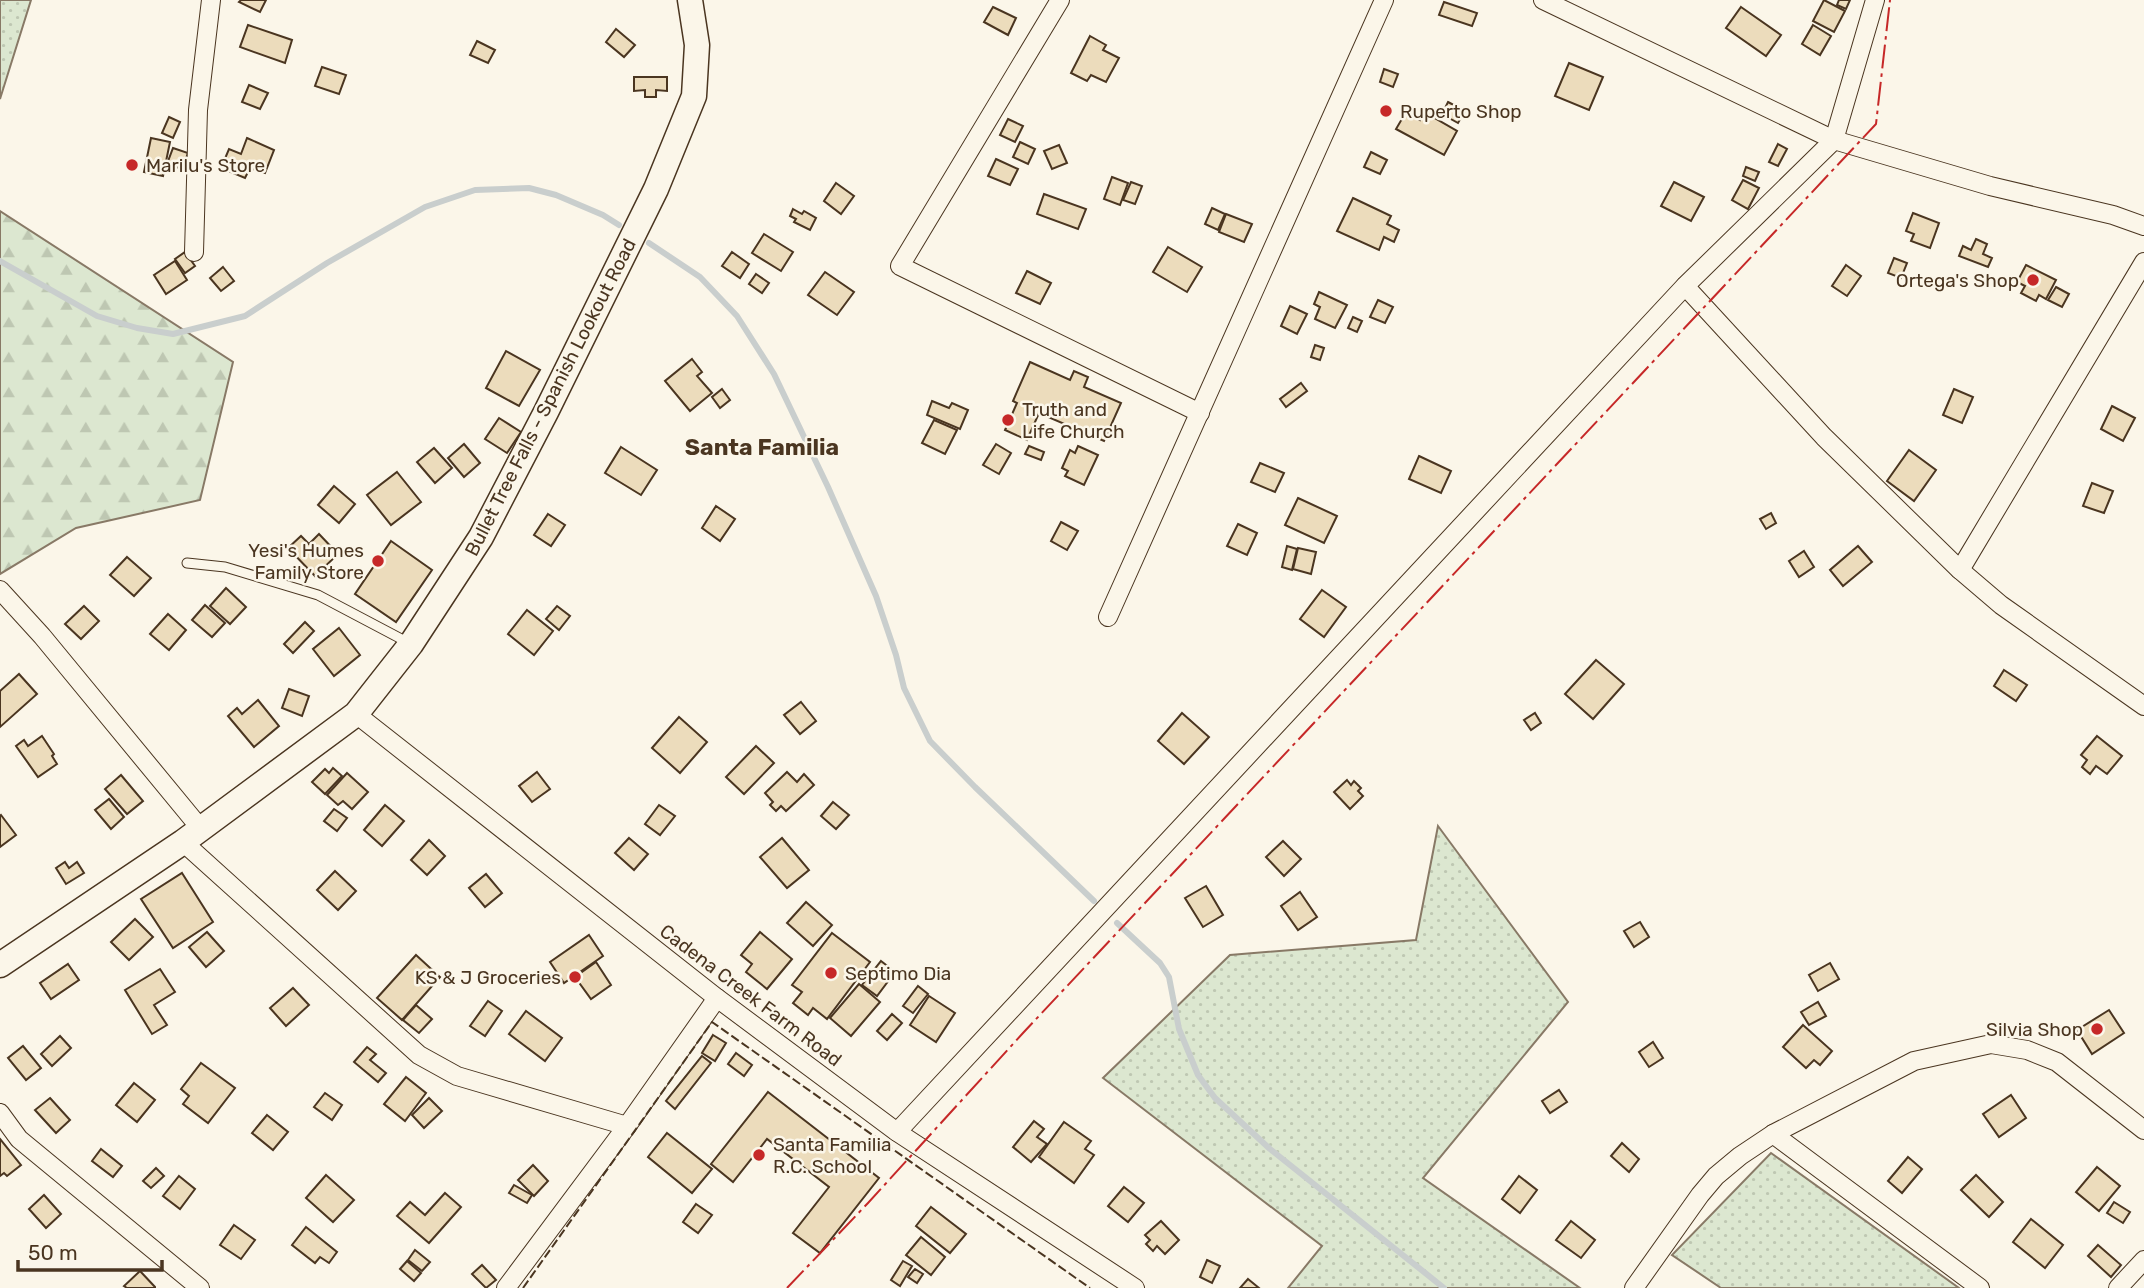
<svg xmlns="http://www.w3.org/2000/svg" width="2144" height="1288" font-family="Rubik,sans-serif">
<style>
.grass{fill:url(#grass-dots);stroke:#887966;stroke-width:2}
.forest{fill:url(#forest-firs);stroke:#887966;stroke-width:2}
.lines{fill:none;stroke-linecap:round;stroke-linejoin:round}
.stream{stroke:#c9cecd;stroke-width:6}
.building{fill:#ecdcbc;stroke:#4a3520;stroke-width:2}
.lane-casing{stroke:#4a3520;stroke-width:11}
.street-casing{stroke:#4a3520;stroke-width:20}
.secondary-casing{stroke:#4a3520;stroke-width:27}
.lane{stroke:#fbf6e9;stroke-width:9}
.street{stroke:#fbf6e9;stroke-width:18}
.secondary{stroke:#fbf6e9;stroke-width:24}
.fence{stroke:#4a3520;stroke-width:2;stroke-dasharray:9 3.5;stroke-linecap:butt}
.power{stroke:#c62828;stroke-width:2;stroke-dasharray:24 5 3.5 5;stroke-linecap:butt}
.poi-dot{fill:#c62828;stroke:#fbf6e9;stroke-width:2.5}
.labels{text-anchor:middle;stroke-width:5;stroke-linejoin:round;paint-order:stroke}
.poi-label{font-size:19px;fill:#4a3520;stroke:#fbf6e9;text-anchor:start}
.street-label{font-size:19px;fill:#4a3520;stroke:#fbf6e9}
.quarter-label{font-size:23px;font-weight:bold;fill:#4a3520;stroke:#fbf6e9}
</style>
<defs>
<pattern id="grass-dots" width="8" height="8" patternUnits="userSpaceOnUse" patternTransform="scale(1.75)"><rect width="8" height="8" fill="#dce7d0"/><path d="M2 2h.1M6 6h.1" fill="none" stroke="#bec7b2" stroke-width="1.8" stroke-linecap="round"/></pattern>
<pattern id="forest-firs" width="22" height="20" patternUnits="userSpaceOnUse" patternTransform="scale(1.75)"><rect width="22" height="20" fill="#dce7d0"/><path d="M5 1l3.5 6h-7zM16 11l3.5 6h-7z" fill="#bec7b2"/></pattern>
</defs>
<rect width="100%" height="100%" fill="#fbf6e9"/>
<g class="grass">
<path d="M0,0H31L0,99Z"/>
<path d="M1438,826L1568,1002L1423,1178L1580,1288H1288L1322,1246L1103,1078L1230,955L1416,940Z"/>
<path d="M1771,1153L1959,1288H1721L1672,1255Z"/>
</g>
<path class="forest" d="M0,211L233,362L200,500L76,528L0,574Z"/>
<g class="lines">
<g class="stream">
<path d="M649,243L700,277L737,316L774,374L828,487L876,596L896,655L904,688L930,741L975,787L1094,901"/>
<path d="M0,261L97,316L137,328L173,334L245,316L327,263L425,207L475,190L529,188L556,195L603,215L619,225"/>
<path d="M1117,923L1160,963L1169,977L1179,1029L1198,1075L1215,1098L1270,1149L1444,1288"/>
</g>
</g>
<g class="building">
<path d="M241,0H266L260,12L239,2Z"/>
<path d="M1824,0L1845,11L1834,32L1813,21Z"/>
<path d="M1839,0H1850L1846,9L1837,5Z"/>
<path d="M1444,2L1477,13L1472,26L1439,15Z"/>
<path d="M993,7L1016,18L1008,35L984,22Z"/>
<path d="M1741,7L1781,35L1766,56L1726,28Z"/>
<path d="M248,25L292,40L285,63L240,47Z"/>
<path d="M1813,25L1831,36L1820,55L1802,44Z"/>
<path d="M616,29L635,45L624,57L606,42Z"/>
<path d="M1090,36L1106,45L1103,50L1119,58L1106,82L1091,75L1087,81L1071,73Z"/>
<path d="M477,41L495,50L488,63L470,55Z"/>
<path d="M1569,63L1603,77L1589,110L1555,96Z"/>
<path d="M322,67L346,75L339,94L315,86Z"/>
<path d="M1384,69L1398,74L1393,87L1380,82Z"/>
<path d="M634,77H667V91L656,90V97H645V90L634,91Z"/>
<path d="M249,85L268,93L260,109L242,102Z"/>
<path d="M1448,102L1465,111L1458,123L1442,114Z"/>
<path d="M1406,112L1420,120L1424,112L1457,131L1444,155L1396,129Z"/>
<path d="M169,117L180,122L173,138L162,133Z"/>
<path d="M1008,119L1023,126L1015,142L1000,135Z"/>
<path d="M151,138L170,142L163,176L144,172Z"/>
<path d="M247,138L274,150L265,173L250,168L245,178L221,168L229,149L241,154Z"/>
<path d="M1020,142L1035,149L1028,164L1013,157Z"/>
<path d="M1778,144L1787,149L1778,166L1769,162Z"/>
<path d="M1059,145L1067,163L1052,169L1044,151Z"/>
<path d="M173,148L188,153L182,169L167,164Z"/>
<path d="M1371,152L1387,160L1380,174L1364,167Z"/>
<path d="M996,159L1018,169L1010,185L988,176Z"/>
<path d="M1746,167L1759,172L1755,181L1743,176Z"/>
<path d="M1112,177L1128,183L1120,205L1104,199Z"/>
<path d="M1743,180L1759,188L1748,209L1732,200Z"/>
<path d="M1131,182L1142,186L1135,204L1123,200Z"/>
<path d="M1674,182L1704,197L1691,221L1661,206Z"/>
<path d="M836,183L854,196L841,214L824,201Z"/>
<path d="M1044,194L1086,209L1078,229L1037,214Z"/>
<path d="M1353,198L1391,216L1387,224L1399,230L1394,242L1384,237L1379,250L1337,231Z"/>
<path d="M1212,208L1225,214L1218,230L1205,224Z"/>
<path d="M793,209L802,214L804,211L816,218L810,230L794,222L796,219L790,216Z"/>
<path d="M1913,213L1939,223L1930,248L1911,241L1914,234L1906,231Z"/>
<path d="M1226,214L1252,224L1244,242L1219,232Z"/>
<path d="M764,234L793,252L781,271L752,253Z"/>
<path d="M1976,239L1987,244L1983,254L1992,258L1988,267L1959,256L1963,246L1971,250Z"/>
<path d="M1168,247L1202,267L1187,292L1153,272Z"/>
<path d="M185,252L195,266L185,273L175,259Z"/>
<path d="M732,252L749,264L740,278L722,266Z"/>
<path d="M1894,258L1907,263L1901,278L1888,273Z"/>
<path d="M175,261L187,280L166,294L154,275Z"/>
<path d="M1846,265L1861,276L1847,296L1832,286Z"/>
<path d="M2026,265L2056,280L2046,299L2039,295L2036,301L2021,293L2025,286L2017,282Z"/>
<path d="M223,267L234,281L221,291L210,278Z"/>
<path d="M1027,271L1051,283L1040,304L1016,293Z"/>
<path d="M825,272L854,292L837,315L808,295Z"/>
<path d="M756,274L769,283L762,293L749,284Z"/>
<path d="M2056,287L2069,294L2062,307L2048,300Z"/>
<path d="M1319,292L1347,305L1335,328L1315,319L1320,307L1314,304Z"/>
<path d="M1378,300L1393,307L1385,323L1370,317Z"/>
<path d="M1290,306L1307,314L1297,334L1281,326Z"/>
<path d="M1353,317L1362,321L1357,332L1348,328Z"/>
<path d="M1315,345L1324,348L1320,360L1311,357Z"/>
<path d="M506,351L540,370L519,406L486,388Z"/>
<path d="M692,359L702,372L697,376L712,393L690,411L665,381Z"/>
<path d="M1030,362L1070,380L1074,371L1088,377L1084,387L1121,403L1104,441L1039,413L1027,440L1005,430L1017,403L1013,401Z"/>
<path d="M1301,383L1307,391L1286,407L1280,399Z"/>
<path d="M722,389L730,400L720,408L712,397Z"/>
<path d="M1954,389L1973,397L1962,423L1943,415Z"/>
<path d="M932,401L949,408L952,403L968,410L960,429L927,415Z"/>
<path d="M2112,406L2135,418L2123,441L2101,429Z"/>
<path d="M499,418L521,432L507,453L485,439Z"/>
<path d="M934,420L957,430L945,454L922,443Z"/>
<path d="M464,444L480,463L464,477L448,458Z"/>
<path d="M996,444L1011,453L999,474L983,465Z"/>
<path d="M1029,446L1044,452L1041,460L1025,454Z"/>
<path d="M1078,446L1098,455L1084,485L1065,476L1068,471L1062,468L1070,450L1075,453Z"/>
<path d="M621,447L657,470L641,495L605,473Z"/>
<path d="M434,448L452,468L435,483L417,462Z"/>
<path d="M1909,450L1936,470L1914,501L1887,481Z"/>
<path d="M1419,456L1451,471L1441,493L1409,479Z"/>
<path d="M1260,463L1284,473L1275,492L1251,482Z"/>
<path d="M397,472L421,502L391,525L367,495Z"/>
<path d="M2092,483L2113,491L2104,513L2083,506Z"/>
<path d="M334,486L355,504L339,523L318,505Z"/>
<path d="M1298,498L1337,516L1324,543L1285,525Z"/>
<path d="M716,506L735,519L720,541L702,528Z"/>
<path d="M1771,513L1776,523L1766,529L1760,519Z"/>
<path d="M548,514L565,525L551,546L534,535Z"/>
<path d="M1061,522L1078,531L1067,550L1051,541Z"/>
<path d="M1238,524L1257,533L1247,555L1227,546Z"/>
<path d="M319,534L338,554L315,576L288,548L301,536L309,544Z"/>
<path d="M391,541L432,570L396,622L355,594Z"/>
<path d="M1287,546L1297,549L1292,570L1282,567Z"/>
<path d="M1858,546L1872,562L1843,586L1830,570Z"/>
<path d="M1298,548L1316,552L1311,574L1293,569Z"/>
<path d="M1804,551L1814,567L1799,577L1789,561Z"/>
<path d="M127,557L151,578L134,596L110,575Z"/>
<path d="M226,588L246,607L230,624L210,606Z"/>
<path d="M1322,590L1346,607L1324,637L1300,619Z"/>
<path d="M205,605L225,623L212,637L192,620Z"/>
<path d="M84,606L99,621L81,639L65,624Z"/>
<path d="M557,606L570,616L559,630L546,619Z"/>
<path d="M527,610L553,631L534,655L508,634Z"/>
<path d="M168,614L186,630L169,650L150,634Z"/>
<path d="M305,622L314,631L293,653L284,644Z"/>
<path d="M339,628L360,655L334,676L313,649Z"/>
<path d="M1596,660L1624,684L1593,719L1565,694Z"/>
<path d="M2004,670L2027,685L2016,701L1994,686Z"/>
<path d="M19,674L37,694L0,727V691Z"/>
<path d="M289,689L309,696L302,716L282,708Z"/>
<path d="M258,700L279,726L254,747L228,716L237,708L242,714Z"/>
<path d="M801,702L816,721L800,734L784,715Z"/>
<path d="M1182,713L1209,737L1184,764L1158,741Z"/>
<path d="M1535,713L1541,723L1531,730L1524,720Z"/>
<path d="M679,717L707,742L680,773L652,748Z"/>
<path d="M42,736L54,754L52,756L57,764L38,777L16,746L24,740L28,746Z"/>
<path d="M2097,736L2122,756L2107,774L2096,766L2090,774L2082,767L2087,760L2081,755Z"/>
<path d="M756,746L774,763L744,794L726,777Z"/>
<path d="M333,768L342,776L325,794L312,782L325,769L329,773Z"/>
<path d="M537,772L550,789L532,802L519,786Z"/>
<path d="M787,772L797,782L804,774L814,785L786,811L781,806L776,811L770,805L773,802L765,793Z"/>
<path d="M347,773L368,792L352,809L343,801L338,805L327,795Z"/>
<path d="M121,775L143,801L127,814L105,789Z"/>
<path d="M1347,780L1351,785L1354,781L1361,788L1358,791L1363,796L1350,809L1334,792Z"/>
<path d="M109,799L124,817L111,829L95,810Z"/>
<path d="M833,802L849,815L836,829L821,816Z"/>
<path d="M385,805L404,821L382,846L364,830Z"/>
<path d="M659,805L675,816L660,835L645,824Z"/>
<path d="M334,809L347,818L337,831L324,821Z"/>
<path d="M1,815L16,835L0,847V816Z"/>
<path d="M629,838L648,854L634,870L615,853Z"/>
<path d="M782,838L809,870L787,888L760,857Z"/>
<path d="M429,840L445,856L427,875L411,860Z"/>
<path d="M1283,841L1301,859L1284,876L1266,857Z"/>
<path d="M65,862L69,868L77,862L84,873L66,884L56,868Z"/>
<path d="M335,871L356,891L338,910L317,890Z"/>
<path d="M182,873L213,922L173,948L141,899Z"/>
<path d="M486,874L502,893L485,907L469,888Z"/>
<path d="M1206,886L1223,915L1203,927L1185,898Z"/>
<path d="M1300,892L1317,917L1298,930L1281,906Z"/>
<path d="M806,902L832,925L813,946L787,923Z"/>
<path d="M135,919L153,937L129,960L111,942Z"/>
<path d="M1640,922L1649,937L1634,947L1624,931Z"/>
<path d="M207,932L224,951L206,967L189,947Z"/>
<path d="M760,932L792,959L767,989L746,972L752,964L741,955Z"/>
<path d="M832,933L870,962L827,1019L813,1008L808,1015L793,1003L802,992L792,985Z"/>
<path d="M589,935L603,956L564,983L550,962Z"/>
<path d="M416,955L440,977L402,1020L377,998Z"/>
<path d="M881,961L895,972L877,996L862,985Z"/>
<path d="M596,962L611,985L591,999L575,977Z"/>
<path d="M1830,963L1839,979L1818,991L1809,975Z"/>
<path d="M68,964L79,980L51,999L40,983Z"/>
<path d="M160,969L175,992L154,1005L167,1025L152,1034L125,990Z"/>
<path d="M859,984L880,1002L851,1036L830,1018Z"/>
<path d="M918,986L928,994L913,1013L903,1006Z"/>
<path d="M293,988L309,1005L286,1026L270,1008Z"/>
<path d="M929,996L955,1013L936,1042L910,1025Z"/>
<path d="M488,1001L502,1011L485,1036L470,1026Z"/>
<path d="M1818,1002L1826,1016L1809,1025L1801,1012Z"/>
<path d="M416,1005L432,1019L419,1033L403,1020Z"/>
<path d="M2109,1010L2124,1033L2092,1054L2077,1030Z"/>
<path d="M526,1011L562,1038L545,1061L509,1034Z"/>
<path d="M892,1014L902,1023L887,1040L877,1031Z"/>
<path d="M1803,1025L1832,1051L1820,1065L1814,1060L1806,1068L1783,1047Z"/>
<path d="M713,1035L726,1043L715,1061L702,1053Z"/>
<path d="M60,1036L71,1048L52,1066L41,1054Z"/>
<path d="M1653,1042L1663,1058L1649,1067L1639,1052Z"/>
<path d="M23,1046L41,1068L26,1080L8,1058Z"/>
<path d="M367,1047L376,1054L370,1060L386,1073L378,1082L354,1062Z"/>
<path d="M736,1053L752,1065L744,1076L728,1064Z"/>
<path d="M702,1056L711,1063L675,1109L666,1101Z"/>
<path d="M201,1063L235,1088L208,1123L183,1104L189,1096L181,1089Z"/>
<path d="M406,1077L426,1093L405,1121L384,1104Z"/>
<path d="M134,1083L155,1100L137,1122L116,1105Z"/>
<path d="M1559,1090L1567,1102L1550,1113L1542,1101Z"/>
<path d="M768,1092L879,1178L820,1253L793,1233L829,1187L767,1139L733,1182L711,1164Z"/>
<path d="M325,1093L342,1105L332,1120L314,1107Z"/>
<path d="M2011,1095L2026,1118L1999,1137L1983,1114Z"/>
<path d="M50,1098L70,1120L56,1133L35,1110Z"/>
<path d="M429,1098L442,1111L424,1128L412,1115Z"/>
<path d="M267,1115L288,1132L273,1150L252,1133Z"/>
<path d="M1034,1121L1044,1129L1037,1137L1047,1144L1031,1162L1013,1147Z"/>
<path d="M1064,1122L1091,1141L1085,1149L1094,1155L1074,1183L1039,1157Z"/>
<path d="M667,1133L712,1169L692,1193L648,1157Z"/>
<path d="M0,1139L21,1165L7,1176L4,1173L0,1176Z"/>
<path d="M1622,1143L1639,1159L1629,1172L1611,1156Z"/>
<path d="M101,1149L122,1166L113,1177L92,1161Z"/>
<path d="M1908,1157L1922,1169L1902,1193L1888,1181Z"/>
<path d="M533,1165L548,1181L534,1196L518,1180Z"/>
<path d="M2097,1167L2120,1186L2099,1211L2076,1192Z"/>
<path d="M156,1168L164,1176L151,1188L143,1181Z"/>
<path d="M326,1175L354,1200L333,1222L306,1198Z"/>
<path d="M1976,1175L2003,1202L1989,1217L1961,1190Z"/>
<path d="M179,1176L195,1189L180,1209L163,1196Z"/>
<path d="M1519,1176L1537,1190L1520,1213L1502,1199Z"/>
<path d="M514,1185L532,1195L527,1203L509,1193Z"/>
<path d="M1124,1187L1144,1203L1128,1222L1108,1206Z"/>
<path d="M445,1193L461,1207L429,1243L397,1216L410,1202L425,1215Z"/>
<path d="M44,1195L61,1214L46,1228L29,1209Z"/>
<path d="M2114,1202L2130,1212L2123,1223L2107,1213Z"/>
<path d="M696,1204L712,1215L698,1233L683,1222Z"/>
<path d="M931,1207L966,1234L950,1253L916,1226Z"/>
<path d="M2031,1219L2063,1245L2045,1268L2013,1242Z"/>
<path d="M1161,1221L1179,1240L1165,1254L1157,1246L1153,1251L1146,1244L1150,1240L1145,1235Z"/>
<path d="M1571,1221L1595,1240L1581,1258L1556,1240Z"/>
<path d="M234,1225L255,1240L241,1259L220,1245Z"/>
<path d="M306,1227L337,1252L329,1263L320,1257L315,1263L292,1245Z"/>
<path d="M921,1237L945,1257L931,1275L906,1255Z"/>
<path d="M2098,1245L2121,1265L2111,1277L2088,1256Z"/>
<path d="M415,1250L430,1262L422,1271L408,1260Z"/>
<path d="M1207,1260L1220,1266L1212,1283L1200,1277Z"/>
<path d="M407,1261L421,1273L414,1281L400,1269Z"/>
<path d="M903,1261L912,1266L900,1286L891,1280Z"/>
<path d="M482,1265L496,1280L486,1288L472,1274Z"/>
<path d="M915,1269L923,1274L917,1283L908,1277Z"/>
<path d="M140,1271L155,1287V1288H127L124,1286Z"/>
<path d="M1248,1279L1259,1288H1240Z"/>
</g>
<g class="lines">
<defs>
<path id="lane" d="M187,563L225,567L318,595L409,643"/>
<g id="street">
<path d="M1060,0L900,266L1200,413"/>
<path d="M1543,0L1834,140L1990,186L2113,215L2144,226"/>
<path d="M194,252L198,110L211,0"/>
<path d="M1685,286L1824,437L1960,570L2001,605L2144,706"/>
<path d="M1960,570L2144,262"/>
<path d="M0,590L42,636L201,829"/>
<path d="M1108,617L1384,0"/>
<path d="M356,714L717,998L897,1132L1135,1288"/>
<path d="M183,842L419,1055L457,1076L627,1126"/>
<path d="M0,1113L19,1139L200,1288"/>
<path d="M897,1132L1685,286L1834,140L1875,0"/>
<path d="M1773,1134L1980,1288"/>
<path d="M506,1288L627,1126L717,998"/>
<path d="M1634,1288L1700,1195L1716,1176L1740,1156L1773,1134L1914,1061L1991,1044L2027,1050L2057,1062L2144,1130"/>
<path d="M2118,1288L2144,1260"/>
</g>
<path id="secondary" d="M0,965L183,842L356,714L411,644L481,537L546,412L656,189L694,96L697,45L690,0"/>
</defs>
<use href="#lane" class="lane-casing"/>
<use href="#street" class="street-casing"/>
<use href="#secondary" class="secondary-casing"/>
<use href="#lane" class="lane"/>
<use href="#street" class="street"/>
<use href="#secondary" class="secondary"/>
<path class="fence" d="M523,1288L712,1022L1090,1288"/>
<path class="power" d="M787,1288L868,1203L1023,1033L1876,124L1890,0"/>
</g>
<g class="poi-dot">
<circle cx="1386" cy="111" r="7"/>
<circle cx="132" cy="165" r="7"/>
<circle cx="2033" cy="280" r="7"/>
<circle cx="1008" cy="420" r="7"/>
<circle cx="378" cy="561" r="7"/>
<circle cx="831" cy="973" r="7"/>
<circle cx="575" cy="977" r="7"/>
<circle cx="2097" cy="1029" r="7"/>
<circle cx="759" cy="1155" r="7"/>
</g>
<g class="labels">
<g class="poi-label">
<text x="1400" y="118">Ruperto Shop</text>
<text x="146" y="172">Marilu's Store</text>
<text x="2019" y="287" text-anchor="end">Ortega's Shop</text>
<text x="1022" y="416">Truth and<tspan x="1022" dy="22">Life Church</tspan></text>
<text x="364" y="557" text-anchor="end">Yesi's Humes<tspan x="364" dy="22">Family Store</tspan></text>
<text x="845" y="980">Septimo Dia</text>
<text x="561" y="984" text-anchor="end">KS &amp; J Groceries</text>
<text x="2083" y="1036" text-anchor="end">Silvia Shop</text>
<text x="773" y="1151">Santa Familia<tspan x="773" dy="22">R.C. School</tspan></text>
</g>
<g class="street-label">
<text transform="translate(550 397) rotate(-63)" y="7">Bullet Tree Falls - Spanish Lookout Road</text>
<text transform="translate(751 995) rotate(37)" y="7">Cadena Creek Farm Road</text>
</g>
<g class="quarter-label">
<text x="762" y="455">Santa Familia</text>
</g>
</g>
<path d="M18 1260v10h144v-10" fill="none" stroke="#4a3520" stroke-width="3.5"/>
<text x="28" y="1260" font-size="21" fill="#4a3520" stroke="#fbf6e9" stroke-width="5" paint-order="stroke">50 m</text>
</svg>
